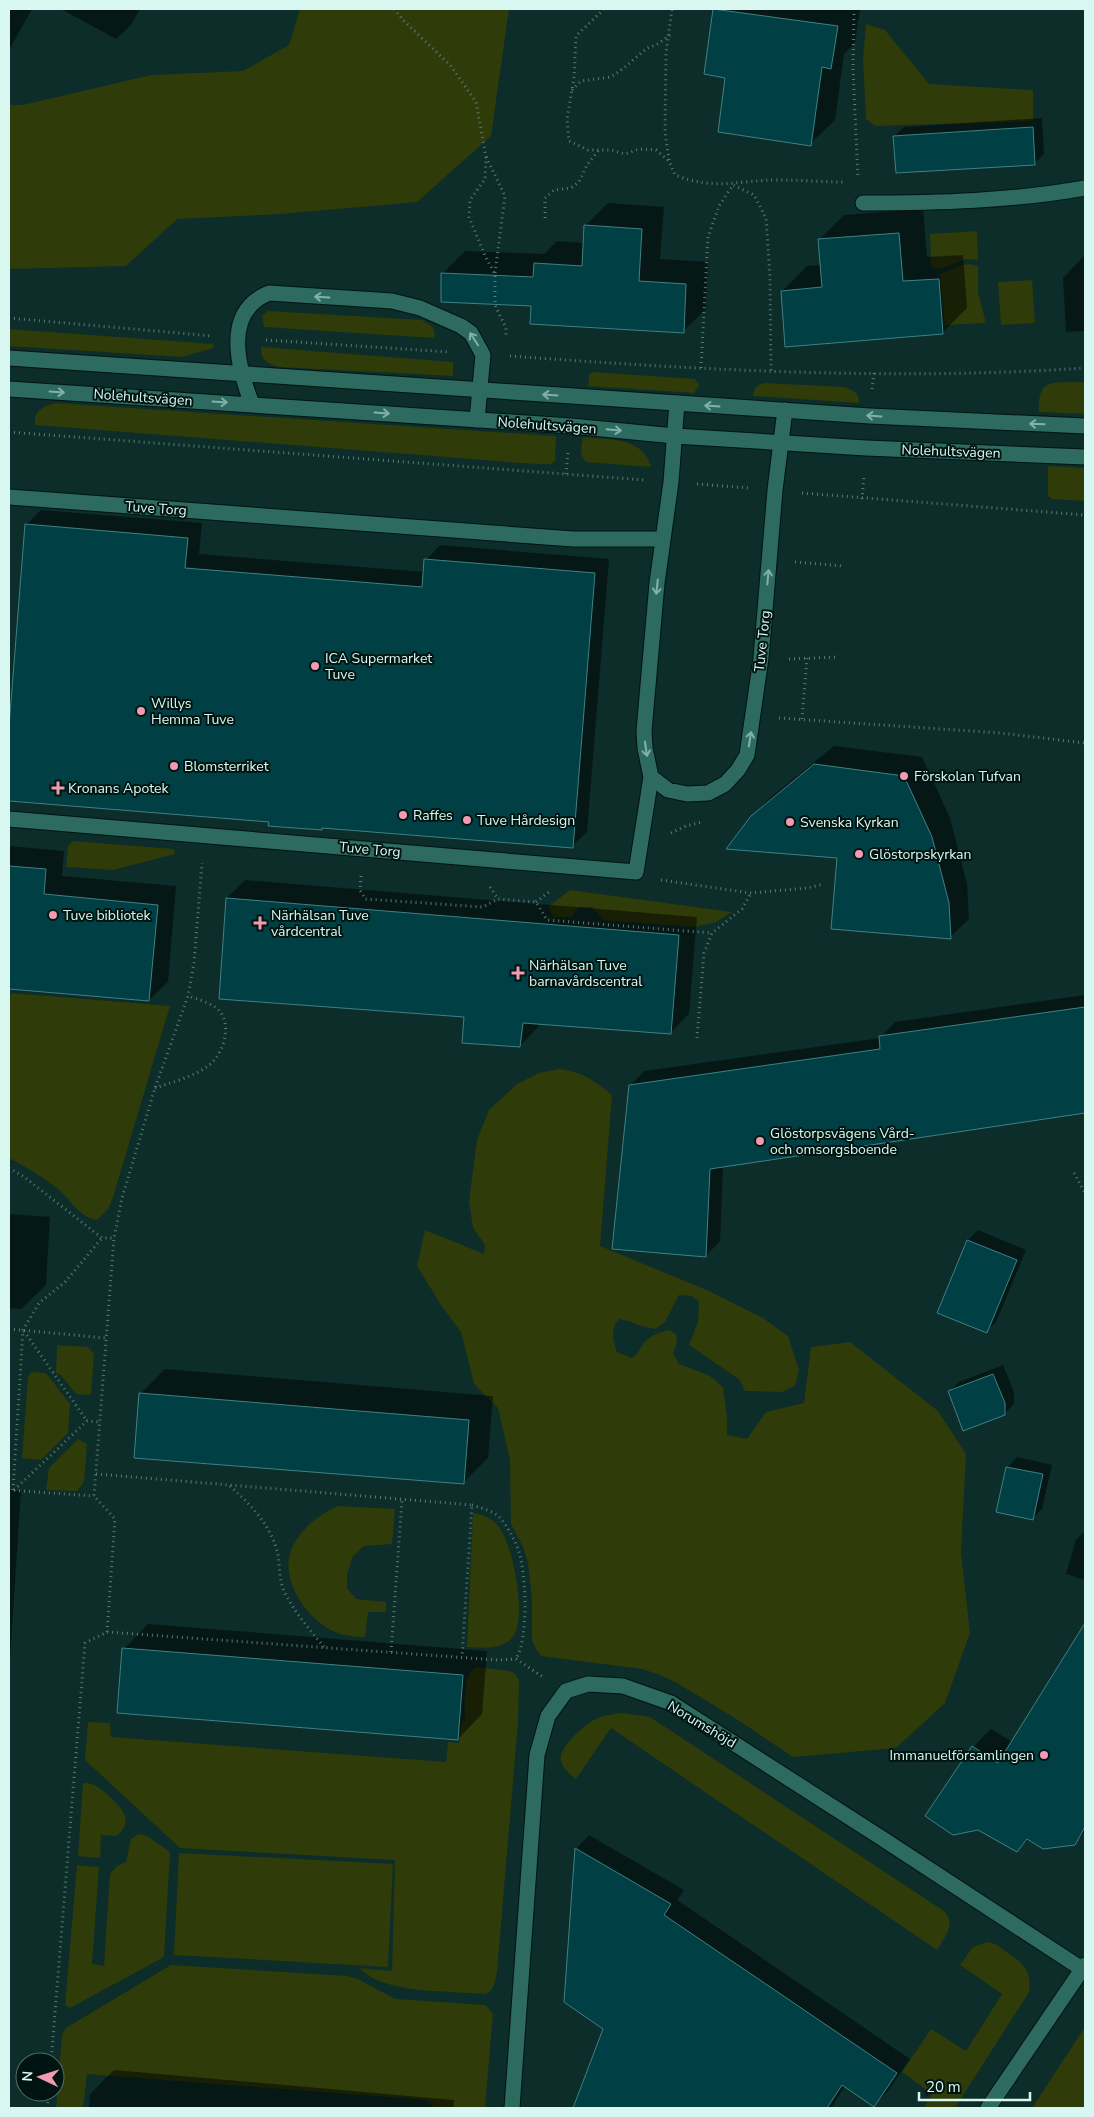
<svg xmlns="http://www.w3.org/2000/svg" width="1094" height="2117" font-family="'Nunito Sans',sans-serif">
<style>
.green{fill:#2f3b09}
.shadow{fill:#0007}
.building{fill:#003f44;stroke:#418085}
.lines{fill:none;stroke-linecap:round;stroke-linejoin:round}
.lane-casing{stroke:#021411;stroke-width:17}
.street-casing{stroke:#021411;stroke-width:17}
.path{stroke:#5a7b76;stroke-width:3;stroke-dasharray:1 4;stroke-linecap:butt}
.lane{stroke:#2d6b61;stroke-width:15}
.street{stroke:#2d6b61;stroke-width:15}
.oneway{stroke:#82b1a9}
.poi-dot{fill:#f19ab2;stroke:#001511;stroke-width:2}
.labels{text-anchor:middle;stroke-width:4;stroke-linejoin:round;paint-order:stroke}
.street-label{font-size:14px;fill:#d8f7f1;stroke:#001511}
.poi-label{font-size:14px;fill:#d8f7f1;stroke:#001511;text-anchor:start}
</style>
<rect width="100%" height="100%" fill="#0c2d29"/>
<g class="green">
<path d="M300,9H509L491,136L417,202L281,214L177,219L126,266L9,269V105H23L151,75L243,71L289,45Z"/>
<path d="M866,24L885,30L929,84L1033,90V121L875,126L866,119L863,59Z"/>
<path d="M977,231L978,260L966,259L940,269L933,268L931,263L930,234Z"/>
<path d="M970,264L978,266V292L986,323L945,325L940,274L962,265Z"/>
<path d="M1032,280L1035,323L1001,325L998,282Z"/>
<path d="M268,311L422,320L433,327L435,336L434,338L264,327L262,316Z"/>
<path d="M9,329L214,344L213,348L182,357L9,346Z"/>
<path d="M261,347L453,362V376L279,367C268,364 260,360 261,347Z"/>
<path d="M592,372L695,379L699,385L694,393L588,386L589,375Z"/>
<path d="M1085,382V414L1039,412C1037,375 1056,384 1085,382Z"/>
<path d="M764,383L845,387C855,391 859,393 859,403L753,396C754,388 756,386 764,383Z"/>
<path d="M56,403L556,436L555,461L551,464H535L35,425C33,411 43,406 56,403Z"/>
<path d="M583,437C609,440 643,436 651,467L586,462C579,455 581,447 583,437Z"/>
<path d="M1048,466L1085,468V501L1053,499L1048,496Z"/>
<path d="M73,841L174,849L175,854L113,870L66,867L68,846Z"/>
<path d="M570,890L732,912L716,922L695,927L604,920L592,907H579L571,917H554L548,907Z"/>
<path d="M11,993L170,1006L113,1197L108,1209L97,1220C80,1218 71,1200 58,1189C43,1177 26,1167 9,1158V1000Z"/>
<path d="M559,1069C582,1072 594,1080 612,1095L600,1246L709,1291L763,1318L788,1336L799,1370L795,1386L782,1392L745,1391L740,1380L689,1345L698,1322L699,1302L692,1296L679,1295L665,1322L656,1329C643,1328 632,1321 619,1319C610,1330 613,1340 617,1352L632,1358C639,1354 639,1349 644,1343C650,1335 660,1332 669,1330L676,1334L677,1342L673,1354L679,1364L710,1376L723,1387L727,1417V1435L747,1439L766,1412L804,1403L811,1347L850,1342L938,1411L966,1454L961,1552L970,1633L945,1703L896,1748L793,1757L741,1722L677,1683L660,1675L642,1669L541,1656L536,1649L532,1640V1598L528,1563L523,1547L511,1524L510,1460L498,1408L474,1384L461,1332L441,1305L417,1266L425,1230L484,1254L485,1245L473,1228L469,1201L477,1140L489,1110L517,1084L539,1073Z"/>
<path d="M57,1345L88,1347L94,1354L91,1395L76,1394L61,1375L56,1373Z"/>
<path d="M31,1372L46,1373L70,1404L68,1433L41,1460L22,1458L28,1377Z"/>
<path d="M78,1439L87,1444L84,1482L77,1491L46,1490L49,1468Z"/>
<path d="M338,1506L395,1509L392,1544L364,1546L353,1556L347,1574V1588L356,1599L386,1602V1612H368L365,1637C354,1637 342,1636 331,1630C306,1617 280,1580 291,1550C300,1529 318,1515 338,1506Z"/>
<path d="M473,1513C484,1515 492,1518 499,1527C513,1545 529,1622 511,1639C499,1650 482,1648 467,1647Z"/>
<path d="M476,1667L510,1671L515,1674L519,1680L518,1722L497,1972C495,1981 495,1991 485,1994C452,1991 381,1994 360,1968L392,1971L395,1860L180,1848L85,1760L88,1722L110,1723L111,1737L446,1762L448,1742L459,1743L462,1721H465C465,1707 462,1674 476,1667Z"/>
<path d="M623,1713L650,1717L944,1911C957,1924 944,1938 937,1950L611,1728L576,1779C571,1775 563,1769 561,1762C557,1748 585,1724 596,1719C604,1715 614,1714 623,1713Z"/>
<path d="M83,1783C95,1783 101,1789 110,1797C123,1809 134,1821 117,1836L101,1835L100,1858L78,1856Z"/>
<path d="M139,1834L147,1836L170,1852L164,1957L70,2008L65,2005L77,1865L99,1867L92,1964L104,1966L110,1874L117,1866L126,1862L131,1839Z"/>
<path d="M179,1853L393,1864L388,1967L174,1955Z"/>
<path d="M987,1942C996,1943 1001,1948 1008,1953C1024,1963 1032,1973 1029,1992L955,2108H923L932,2094L902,2072L931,2029L966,2051L1002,1994L960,1965L973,1947Z"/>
<path d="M171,1965L347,1976L358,1979L395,1999L486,2005L493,2014L485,2108H435L427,2100L87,2074L83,2108H56L62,2035L66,2028Z"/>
<path d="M1085,2027V2108H1032Z"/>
</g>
<g class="shadow">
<path d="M9,9H32L9,50Z"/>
<path d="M61,9H140L131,25L116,39Z"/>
<path d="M714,9H860L855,43L844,54L835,120L810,144L727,77L705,73Z"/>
<path d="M1042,118L1044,154L1034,164L894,136L904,127Z"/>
<path d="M608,203L664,207L660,259L708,262L706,309L683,331L532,304L443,273L465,251L544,254L557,241L584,243L585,226Z"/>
<path d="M923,209L927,257L963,255L967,308L943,332L782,291L807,266L821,265L819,240L844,215Z"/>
<path d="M1085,255V331L1066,332L1063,278Z"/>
<path d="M41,510L202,523L199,554L425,572L426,560L440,545L609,559L587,832L572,846L324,827L322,829L270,821L9,800V743L26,525Z"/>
<path d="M834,746L922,757L950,818L967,884L969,919L950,937L839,857L752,816L771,797Z"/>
<path d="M9,846L64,851L62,876L176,886L168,982L149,1000L9,988Z"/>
<path d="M245,880L697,917L689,1014L671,1032L539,1022L538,1027L520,1046L466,1016L227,898Z"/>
<path d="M1085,995V1111L723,1166L720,1241L706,1256L630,1086L644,1071L880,1038L895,1022Z"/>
<path d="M9,1214L50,1217L46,1285L21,1309L9,1308Z"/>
<path d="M978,1230L1026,1250L996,1322L986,1332L939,1312L968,1240Z"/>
<path d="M1003,1365L1014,1392V1404L1004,1414L949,1392L959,1382Z"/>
<path d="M165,1369L493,1396L488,1458L463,1483L140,1394Z"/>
<path d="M1017,1457L1052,1465L1042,1509L1032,1519L998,1511L1008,1467Z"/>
<path d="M9,1490L21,1491L9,1675Z"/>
<path d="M1085,1531V1580L1066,1574L1076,1540Z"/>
<path d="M148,1624L487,1651L482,1714L458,1739L124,1649Z"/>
<path d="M1085,1635V1832L1074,1844L1029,1839L1017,1851L973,1747L991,1729L1012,1742L1069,1650Z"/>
<path d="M589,1835L684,1890L677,1900L910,2059L888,2091L874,2105L845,2086L831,2108H578L575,2107L605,2029L576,1849Z"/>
<path d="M114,2070L454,2100L453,2108H89L90,2094Z"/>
</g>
<g class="building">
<path d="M713,9L838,26L831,69L822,67L811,146L718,132L725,78L704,74Z"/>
<path d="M1033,127L1035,165L896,173L893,136Z"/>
<path d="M584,225L642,229L639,281L686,284L684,333L530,324L531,306L441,302V273L533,277L534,263L582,266Z"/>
<path d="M899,233L903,281L939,279L943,334L785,347L781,291L822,287L818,239Z"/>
<path d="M25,524L188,538L185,568L422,587L424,559L595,573L573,848L322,828V830L268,826L269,822L9,801V727Z"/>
<path d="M814,764L904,776L932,837L949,903L951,939L831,929L837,858L726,849L751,816Z"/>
<path d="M9,866L46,869L44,894L158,905L149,1001L9,989Z"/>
<path d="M226,898L679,935L671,1034L523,1023L520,1047L462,1043L464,1017L219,999Z"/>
<path d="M1085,1007V1113L710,1169L706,1257L612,1249L629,1085L880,1049L879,1036Z"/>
<path d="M967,1240L1017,1260L987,1333L937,1313Z"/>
<path d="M993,1374L1005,1403V1415L963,1431L948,1391Z"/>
<path d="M139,1393L469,1420L464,1484L134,1458Z"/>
<path d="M1006,1467L1043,1474L1033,1520L996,1512Z"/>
<path d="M1085,1623V1827L1075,1845L1043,1849L1027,1839L1017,1852L978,1830L953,1835L925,1816L972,1746L998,1763Z"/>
<path d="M122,1648L463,1675L458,1740L117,1713Z"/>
<path d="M575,1848L671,1904L664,1915L897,2073L874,2107L842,2085L827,2108H573L603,2029L564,2002Z"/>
</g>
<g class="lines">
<defs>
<g id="lane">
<path d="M863,203C938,203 1012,201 1085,188"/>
<path d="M252,404C238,368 222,312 269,293L392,301L420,308L461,326L471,333L483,355L477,420"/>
<path d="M9,497L573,539H662"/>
<path d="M9,819L636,872L651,777"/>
</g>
<g id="street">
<path d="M9,358L870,416L1085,426"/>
<path d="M9,389L571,426L675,436L866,448L1085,457"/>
<path d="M677,403L671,482L657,583L644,731L645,748L651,777L668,790L687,794L708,793L725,784L738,770L747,755L761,658L775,490L785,410"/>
<path d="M512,2108L537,1755L548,1716L566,1691L588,1684L623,1686L671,1703L883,1839L1082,1969"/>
<path d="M988,2108L1085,1965"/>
</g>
</defs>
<use href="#lane" class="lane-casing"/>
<use href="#street" class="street-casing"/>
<g class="path">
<path d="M394,9L404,21L451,66L476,102L486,157L485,179L470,200L469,217L486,258L495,274V305L506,328V338"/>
<path d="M604,9L576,36L574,78L567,119L569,141L588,150H611L625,154L639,149L656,150L669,161L675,175C715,191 738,180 779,180C801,180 823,182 845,182"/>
<path d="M854,9L853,69L858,178"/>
<path d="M572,90L581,81L611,77L624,68L647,48L656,45L670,35"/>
<path d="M486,157L505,196L495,273"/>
<path d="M669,160L665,132L666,53L672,9"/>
<path d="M545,218V198L554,190L571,188L579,182L587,165L599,150"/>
<path d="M9,318L212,336"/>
<path d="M266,340L449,352"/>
<path d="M510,356C701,370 894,381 1085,368"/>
<path d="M701,368L708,237L719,206L733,185L754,195L766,218L770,277L771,371"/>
<path d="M872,389L874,373"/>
<path d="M9,432L644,480"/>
<path d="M566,474L568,452"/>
<path d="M697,484L748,488"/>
<path d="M802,493L1085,515"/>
<path d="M862,499L864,475"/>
<path d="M795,562L843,566"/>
<path d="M789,659L837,657"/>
<path d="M779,718L1000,733L1085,743"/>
<path d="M802,719L807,658"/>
<path d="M671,833L686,826L702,822"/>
<path d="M361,876L360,890L365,899L483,907L498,899L536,902L547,920L712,933"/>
<path d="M661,880L751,893L807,888L824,884"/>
<path d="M490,887L498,899"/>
<path d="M536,902L549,892"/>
<path d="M697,1038L704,953L712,933L742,909L751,893"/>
<path d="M155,1088C173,1082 193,1077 208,1066C224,1055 234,1021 216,1008C209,1002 196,999 188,996"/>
<path d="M9,1168L23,1176L102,1238H114"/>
<path d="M1074,1173L1085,1193"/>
<path d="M9,1329L106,1338"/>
<path d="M24,1331L87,1421"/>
<path d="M96,1474L472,1505L462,1657"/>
<path d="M230,1486C251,1505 272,1526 278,1555C280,1568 279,1582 285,1593C295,1613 310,1630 324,1647"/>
<path d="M9,1490L94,1496"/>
<path d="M13,1490L23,1330L39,1303L65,1282L102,1238"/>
<path d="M14,1490L87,1421L100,1422"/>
<path d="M472,1505C481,1508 494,1511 500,1518C508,1527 515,1540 519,1552C526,1576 529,1637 516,1659"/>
<path d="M107,1632L497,1660L516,1659L543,1677"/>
<path d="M391,1652L402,1500"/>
<path d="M51,2062L85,1643L107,1632L115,1519L94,1496L114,1238L122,1198L155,1088L188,996L194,963L202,863"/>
<path d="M47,2108L49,2092"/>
</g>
<use href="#lane" class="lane"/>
<use href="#street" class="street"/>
</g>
<defs><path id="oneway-shaft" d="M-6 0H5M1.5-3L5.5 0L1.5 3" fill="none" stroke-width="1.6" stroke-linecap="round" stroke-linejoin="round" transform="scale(1.25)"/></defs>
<g class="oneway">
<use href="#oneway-shaft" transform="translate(322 297) rotate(-177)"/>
<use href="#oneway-shaft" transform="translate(474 339) rotate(-123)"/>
<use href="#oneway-shaft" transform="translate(57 392) rotate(4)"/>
<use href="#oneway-shaft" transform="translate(550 395) rotate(-176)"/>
<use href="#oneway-shaft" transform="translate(220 402) rotate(4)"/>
<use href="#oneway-shaft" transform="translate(712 406) rotate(-176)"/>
<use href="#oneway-shaft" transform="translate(382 413) rotate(4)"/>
<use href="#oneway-shaft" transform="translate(874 416) rotate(-176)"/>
<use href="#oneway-shaft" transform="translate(1037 424) rotate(-178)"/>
<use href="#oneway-shaft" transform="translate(614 430) rotate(5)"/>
<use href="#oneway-shaft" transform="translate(768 577) rotate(-85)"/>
<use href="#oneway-shaft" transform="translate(657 587) rotate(96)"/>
<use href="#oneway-shaft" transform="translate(750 739) rotate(-81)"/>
<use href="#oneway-shaft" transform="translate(646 749) rotate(82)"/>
</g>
<g class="poi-dot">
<circle cx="315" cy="666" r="5"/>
<circle cx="141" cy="711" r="5"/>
<circle cx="174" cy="766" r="5"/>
<circle cx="904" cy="776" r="5"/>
<path d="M55.5 780.5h5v5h5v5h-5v5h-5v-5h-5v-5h5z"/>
<circle cx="403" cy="815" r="5"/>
<circle cx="467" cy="820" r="5"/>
<circle cx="790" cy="822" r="5"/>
<circle cx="859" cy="854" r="5"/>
<circle cx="53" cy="915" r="5"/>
<path d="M257.5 915.5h5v5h5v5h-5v5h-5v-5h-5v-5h5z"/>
<path d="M515.5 965.5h5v5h5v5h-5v5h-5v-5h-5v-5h5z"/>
<circle cx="760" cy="1141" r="5"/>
<circle cx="1044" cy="1755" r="5"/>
</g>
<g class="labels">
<g class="street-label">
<text transform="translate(143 397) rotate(4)" y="5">Nolehultsvägen</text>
<text transform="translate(547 425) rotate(4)" y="5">Nolehultsvägen</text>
<text transform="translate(951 451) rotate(2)" y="5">Nolehultsvägen</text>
<text transform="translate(156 508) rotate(4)" y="5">Tuve Torg</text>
<text transform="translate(762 641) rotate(-84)" y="5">Tuve Torg</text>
<text transform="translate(370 849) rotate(5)" y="5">Tuve Torg</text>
<text transform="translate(702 1724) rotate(31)" y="5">Norumshöjd</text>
</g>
<g class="poi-label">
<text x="325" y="663">ICA Supermarket<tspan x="325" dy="16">Tuve</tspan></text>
<text x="151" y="708">Willys<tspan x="151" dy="16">Hemma Tuve</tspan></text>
<text x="184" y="771">Blomsterriket</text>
<text x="914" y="781">Förskolan Tufvan</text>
<text x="68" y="793">Kronans Apotek</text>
<text x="413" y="820">Raffes</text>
<text x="477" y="825">Tuve Hårdesign</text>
<text x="800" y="827">Svenska Kyrkan</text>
<text x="869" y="859">Glöstorpskyrkan</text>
<text x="63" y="920">Tuve bibliotek</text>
<text x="271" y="920">Närhälsan Tuve<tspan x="271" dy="16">vårdcentral</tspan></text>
<text x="529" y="970">Närhälsan Tuve<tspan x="529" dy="16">barnavårdscentral</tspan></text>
<text x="770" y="1138">Glöstorpsvägens Vård-<tspan x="770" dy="16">och omsorgsboende</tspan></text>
<text x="1034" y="1760" text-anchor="end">Immanuelförsamlingen</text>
</g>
</g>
<rect width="1094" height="2117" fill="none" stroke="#d8f7f1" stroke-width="20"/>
<g transform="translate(40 2077) rotate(274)"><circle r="24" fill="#001511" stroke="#566f6b"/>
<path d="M0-4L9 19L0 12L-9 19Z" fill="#f19ab2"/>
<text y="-8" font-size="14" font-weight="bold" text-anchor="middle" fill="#d8f7f1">N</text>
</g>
<path d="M919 2092v8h111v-8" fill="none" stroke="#d8f7f1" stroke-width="2.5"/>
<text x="926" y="2092" font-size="15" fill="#d8f7f1" stroke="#001511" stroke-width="4" paint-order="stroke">20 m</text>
</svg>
